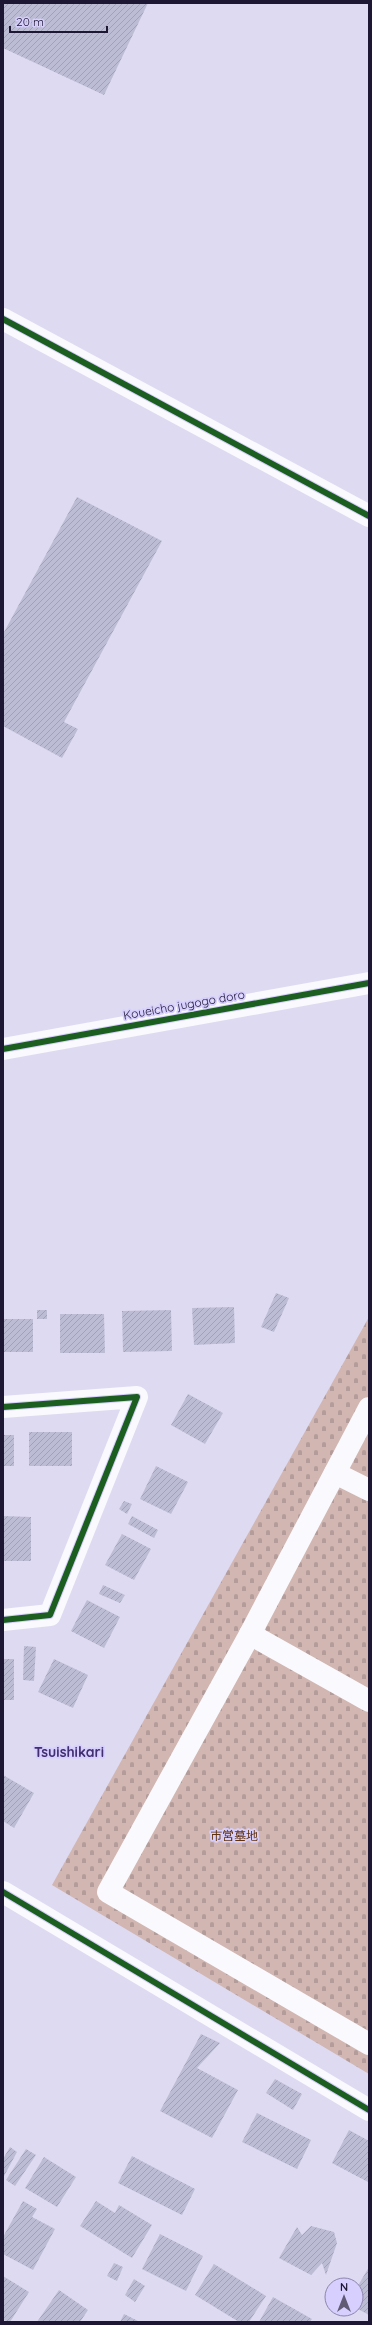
<svg xmlns="http://www.w3.org/2000/svg" width="372" height="2325" font-family="Quicksand,'Noto Sans JP',sans-serif">
<style>
.cemetery{fill:url(#cemetery-stones)}
.building{fill:url(#building-hatch)}
.lines{fill:none;stroke-linecap:round;stroke-linejoin:round}
.minor{stroke:#faf9fd;stroke-width:22}
.cycleway-casing{stroke:#d7cffd;stroke-width:8}
.cycleway{stroke:#1b5e20;stroke-width:6}
.labels{text-anchor:middle;stroke-width:3.5;stroke-linejoin:round;paint-order:stroke}
.street-label{font-size:12px;fill:#1e1734;stroke:#d7cffd}
.park-label{font-size:12px;fill:#60310e;stroke:#d7cffd}
.quarter-label{font-size:14px;font-weight:bold;fill:#412f70;stroke:#d7cffd}
</style>
<defs>
<pattern id="cemetery-stones" width="16" height="16" patternUnits="userSpaceOnUse"><rect width="16" height="16" fill="#d1b6b2"/><path d="M2 7V4a2 2 0 0 1 4 0v3zM10 15v-3a2 2 0 0 1 4 0v3z" fill="#b39c9a"/></pattern>
<pattern id="building-hatch" width="6" height="6" patternUnits="userSpaceOnUse"><rect width="6" height="6" fill="#bcbdd5"/><path d="M-1 1l2-2M0 6l6-6M5 7l2-2" fill="none" stroke="#a1a2b7"/></pattern>
</defs>
<rect width="100%" height="100%" fill="#dedaf2"/>
<path class="cemetery" d="M369,1317V2074L52,1885Z"/>
<g class="building">
<path d="M3,3H148L104,95L3,48Z"/>
<path d="M77,497L162,541L64,722L78,729L62,758L3,726V634Z"/>
<path d="M276,1293L289,1298L274,1332L261,1327Z"/>
<path d="M234,1307L235,1343L194,1345L192,1308Z"/>
<rect x="37" y="1310" width="10" height="9"/>
<path d="M171,1310L172,1351L123,1352L122,1311Z"/>
<path d="M60,1314H104L105,1353H60Z"/>
<rect x="3" y="1319" width="30" height="33"/>
<path d="M188,1394L223,1413L205,1444L171,1425Z"/>
<rect x="29" y="1432" width="43" height="34"/>
<rect x="3" y="1435" width="11" height="31"/>
<path d="M156,1466L188,1482L171,1514L140,1499Z"/>
<path d="M124,1501L132,1504L127,1514L119,1509Z"/>
<path d="M3,1516L31,1517V1561H3Z"/>
<path d="M132,1516L158,1530L154,1538L128,1524Z"/>
<path d="M122,1534L151,1549L134,1580L105,1565Z"/>
<path d="M103,1585L125,1595L120,1603L99,1594Z"/>
<path d="M87,1600L120,1617L104,1648L71,1631Z"/>
<path d="M24,1646L36,1647L34,1681L23,1680Z"/>
<rect x="3" y="1659" width="11" height="41"/>
<path d="M54,1659L88,1675L73,1708L38,1692Z"/>
<path d="M3,1775L34,1793L14,1828L3,1821Z"/>
<path d="M201,2034L220,2043L197,2068L238,2090L212,2138L160,2111Z"/>
<path d="M275,2079L302,2094L293,2110L266,2093Z"/>
<path d="M257,2113L311,2140L297,2169L242,2142Z"/>
<path d="M349,2130L369,2141L368,2182L332,2163Z"/>
<path d="M10,2147L17,2152L3,2178V2159Z"/>
<path d="M26,2149L36,2155L15,2186L6,2180Z"/>
<path d="M132,2156L195,2189L182,2215L118,2183Z"/>
<path d="M44,2157L76,2177L57,2207L25,2188Z"/>
<path d="M23,2201L37,2209L32,2217L55,2229L33,2270L3,2254V2237Z"/>
<path d="M96,2201L115,2213L119,2205L152,2225L132,2258L80,2226Z"/>
<path d="M311,2226L334,2232L337,2243L326,2275L322,2263L311,2275L279,2258L297,2227L302,2235Z"/>
<path d="M160,2234L203,2256L186,2291L142,2269Z"/>
<path d="M114,2263L123,2267L117,2281L107,2276Z"/>
<path d="M214,2264L266,2296L249,2322H239L195,2295Z"/>
<path d="M369,2267V2315L356,2308V2289Z"/>
<path d="M3,2276L29,2292L10,2322L3,2320Z"/>
<path d="M134,2279L145,2286L135,2302L125,2295Z"/>
<path d="M59,2290L88,2310L80,2322H37Z"/>
<path d="M273,2297L312,2319L310,2322H259Z"/>
<path d="M124,2314L140,2322H120Z"/>
</g>
<g class="lines">
<g class="minor">
<path d="M3,319L369,516"/>
<path d="M3,1049L369,983"/>
<path d="M3,1407L137,1397L50,1615L3,1620"/>
<path d="M369,1408L250,1634L108,1892L369,2044"/>
<path d="M335,1473L369,1490"/>
<path d="M250,1634L369,1701"/>
<path d="M3,1892L369,2110"/>
</g>
<defs>
<g id="cycleway">
<path d="M3,319L369,516"/>
<path d="M3,1049L369,983"/>
<path d="M3,1407L137,1397L50,1615L3,1620"/>
<path d="M3,1892L369,2110"/>
</g>
</defs>
<use href="#cycleway" class="cycleway-casing"/>
<use href="#cycleway" class="cycleway"/>
</g>
<g class="labels">
<g class="street-label">
<text transform="translate(184 1005) rotate(-10)" y="4">Koueicho jugogo doro</text>
</g>
<g class="park-label">
<text x="234" y="1840">市営墓地</text>
</g>
<g class="quarter-label">
<text x="69" y="1757">Tsuishikari</text>
</g>
</g>
<rect width="372" height="2325" fill="none" stroke="#1e1734" stroke-width="8"/>
<g transform="translate(344 2297)"><circle r="19" fill="#d7cffd" stroke="#8d85ad"/>
<path d="M0-3L7 15L0 10L-7 15Z" fill="#615b76"/>
<text y="-6" font-size="11" font-weight="bold" text-anchor="middle" fill="#1e1734">N</text>
</g>
<path d="M10 26v6h97v-6" fill="none" stroke="#1e1734" stroke-width="2"/>
<text x="16" y="26" font-size="12" fill="#1e1734" stroke="#d7cffd" stroke-width="3" paint-order="stroke">20 m</text>
</svg>
